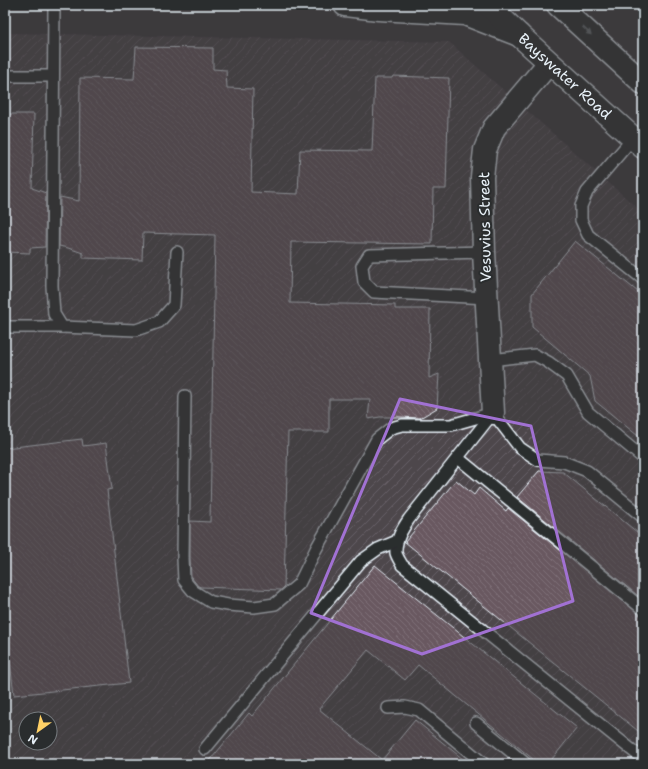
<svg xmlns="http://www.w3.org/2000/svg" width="648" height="769" font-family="'Shantell Sans',sans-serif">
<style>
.industrial{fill:url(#industrial-furrows);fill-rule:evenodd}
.building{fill:url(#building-back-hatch);stroke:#e8f1f8}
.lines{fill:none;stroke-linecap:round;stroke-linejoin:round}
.service-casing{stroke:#e8f1f8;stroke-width:14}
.minor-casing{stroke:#e8f1f8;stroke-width:25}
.secondary-casing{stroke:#e8f1f8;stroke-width:25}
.service{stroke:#2a2d2e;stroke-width:11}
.minor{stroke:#2a2d2e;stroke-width:22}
.secondary{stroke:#2a2d2e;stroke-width:22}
.oneway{fill:#6c7275}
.marked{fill:none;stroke:#a171d3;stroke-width:3;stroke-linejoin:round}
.labels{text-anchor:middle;stroke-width:4;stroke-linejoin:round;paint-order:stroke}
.street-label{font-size:15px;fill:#e8f1f8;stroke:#2a2d2e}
</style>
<defs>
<pattern id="industrial-furrows" width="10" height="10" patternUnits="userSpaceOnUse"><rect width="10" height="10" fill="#4d464c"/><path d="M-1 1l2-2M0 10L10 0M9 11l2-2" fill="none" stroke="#676167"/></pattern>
<pattern id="building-back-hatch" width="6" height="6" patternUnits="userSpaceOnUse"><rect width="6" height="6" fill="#695861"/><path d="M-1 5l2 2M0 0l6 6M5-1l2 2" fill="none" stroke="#7e7078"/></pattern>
</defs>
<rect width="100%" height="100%" fill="#3d3a3d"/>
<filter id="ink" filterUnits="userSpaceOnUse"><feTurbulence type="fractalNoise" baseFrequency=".025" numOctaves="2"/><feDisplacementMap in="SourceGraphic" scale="8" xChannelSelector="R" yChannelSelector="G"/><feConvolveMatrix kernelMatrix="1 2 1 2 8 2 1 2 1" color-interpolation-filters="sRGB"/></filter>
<g filter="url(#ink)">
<path class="industrial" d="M5,33L449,42L643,213V764H5ZM26,719H50V743H26Z"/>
<g class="building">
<path d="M136,47L213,48V69L226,70L227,88L253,89L251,192L298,194L300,150L372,151L375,78H392L393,76L449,78L446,189H433L432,244L291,242L290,303L395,305V309H430L429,378L439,374L437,408L420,418L400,417H380L368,419L370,399H329V432H288L284,587L281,590L201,587L198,586L191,577L190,558V521L210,522L215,235L143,233L142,260L83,258V253L68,248L59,246L60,197L79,201L80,78L134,79Z"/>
<path d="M5,114H34L32,188L46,193L45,247L30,248V253L5,252Z"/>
<path d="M575,241L643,296V440L595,401L590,376L532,327V294Z"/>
<path d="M82,439L83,446L106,443L112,489L107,490L129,683L14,695L5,620V448Z"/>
<path d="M539,471L563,472L643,537V600L517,497Z"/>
<path d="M456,480L474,495L479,488L506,511L508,508L639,614L643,616V735L405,542Z"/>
<path d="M375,565L577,728L548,764H539L418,665L405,680L368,650L319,709L382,760L415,720L469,764H207L249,713L252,716Z"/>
</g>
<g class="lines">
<defs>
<g id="service">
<path d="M54,5L52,286L54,314L62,327L136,330L159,322L174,305L177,252"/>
<path d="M5,76H53"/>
<path d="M633,138L587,192L581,206V220L588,235L643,279"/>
<path d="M484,252L369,255L362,266L364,282L374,292L487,298"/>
<path d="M5,327H62"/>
<path d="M490,360L535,355L548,362L567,376L588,412L643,458"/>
<path d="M185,396L183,558L184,580L193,591L211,602L228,605L254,607L275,604L299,584L316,549L377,439L391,428L402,425H451L493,413"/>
<path d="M493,413L409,519C403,528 395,540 396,553C397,557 400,561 402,565L643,759"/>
<path d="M493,413L520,448L538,460L564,462L587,471L643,517"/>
<path d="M458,458L643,609"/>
<path d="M388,708L405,707L419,710L484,764"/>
<path d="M476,723L526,764"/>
<path d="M205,749L361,561L378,549L397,541"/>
</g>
<g id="minor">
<path d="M345,5L379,9L465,14L519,35"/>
<path d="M493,413L484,252L482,177L485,150L494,128L549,63"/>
</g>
<g id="secondary">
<path id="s1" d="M488,5L519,35L643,147"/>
<path d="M558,5L643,83"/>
</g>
</defs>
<use href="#service" class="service-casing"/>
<use href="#minor" class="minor-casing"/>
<use href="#secondary" class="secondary-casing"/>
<use href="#service" class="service"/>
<use href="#minor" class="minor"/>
<use href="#secondary" class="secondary"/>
</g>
<defs><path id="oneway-solid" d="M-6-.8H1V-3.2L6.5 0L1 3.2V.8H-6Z"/></defs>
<use class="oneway" href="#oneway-solid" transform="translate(587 31) rotate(43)"/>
</g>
<path d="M0 0H648V769H0ZM400,399L531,426L573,601L422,654L311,613Z" fill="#3d3a3d" fill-opacity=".55" fill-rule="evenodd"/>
<path class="marked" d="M400,399L531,426L573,601L422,654L311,613Z"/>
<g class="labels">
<g class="street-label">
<text dy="5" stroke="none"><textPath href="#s1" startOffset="105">Bayswater Road</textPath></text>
<text transform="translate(485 227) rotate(-91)" y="5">Vesuvius Street</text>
</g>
</g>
<rect width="648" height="769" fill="none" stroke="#2a2d2e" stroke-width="20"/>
<rect x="10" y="10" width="628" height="749" fill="none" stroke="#e8f1f8" stroke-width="1.5" filter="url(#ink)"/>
<g transform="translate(38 731) rotate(213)"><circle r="19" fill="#2a2d2e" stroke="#767b7f"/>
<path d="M0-3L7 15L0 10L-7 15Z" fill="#ffd166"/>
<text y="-6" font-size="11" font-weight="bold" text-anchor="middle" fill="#e8f1f8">N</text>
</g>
</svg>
